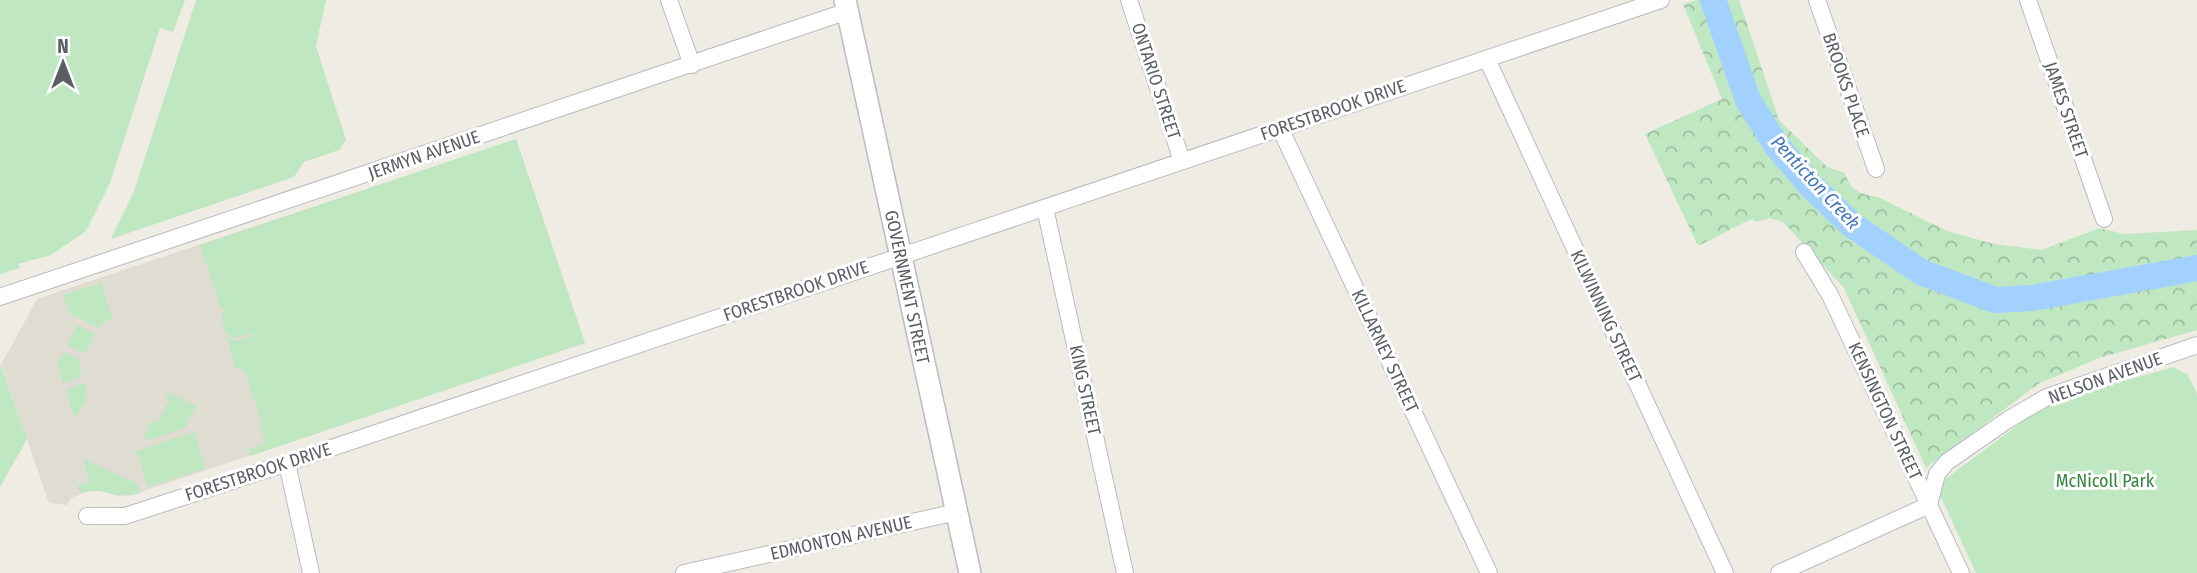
<svg xmlns="http://www.w3.org/2000/svg" width="2197" height="573" font-family="'Fira Sans Condensed',sans-serif">
<style>
.education{fill:#dfdcd2}
.green{fill:#bfe7c1}
.forest{fill:url(#forest-crowns)}
.lines{fill:none;stroke-linecap:round;stroke-linejoin:round}
.river{stroke:#a3d1ff;stroke-width:26}
.street-casing{stroke:#b8bbc0;stroke-width:18}
.secondary-casing{stroke:#b9bcc2;stroke-width:24}
.street{stroke:#fff;stroke-width:16}
.secondary{stroke:#fff;stroke-width:21}
.labels{text-anchor:middle;stroke-width:6;stroke-linejoin:round;paint-order:stroke}
.street-label{font-size:18px;fill:#5b5f65;stroke:#fff}
.park-label{font-size:18px;fill:#32853b;stroke:#fff}
.water-label{font-size:19px;font-style:italic;fill:#3f75be;stroke:#fff}
</style>
<defs>
<pattern id="forest-crowns" width="20" height="18" patternUnits="userSpaceOnUse" patternTransform="scale(1.75)"><rect width="20" height="18" fill="#bfe7c1"/><path d="M2 6a3 3 0 1 1 6 0M12 15a3 3 0 1 1 6 0" fill="none" stroke="#9ebea0"/></pattern>
</defs>
<rect width="100%" height="100%" fill="#efede3"/>
<path class="education" d="M516,139L585,343L132,495L117,496L102,491L90,490L71,498L67,505L49,503L1,365L37,299Z"/>
<g class="green">
<path d="M0,0H185L173,32L160,28L110,183L86,231L51,255L18,264L20,268L0,274Z"/>
<path d="M196,0H326L316,46L346,140L339,150L304,162L294,177L111,239L134,191Z"/>
<path d="M516,139L585,343L250,456L249,449L265,443L260,426L262,424L245,371L235,367L226,336L235,341L253,335L252,333L235,338L226,334L221,317L225,309H221L200,245Z"/>
<path d="M101,283L113,319L101,323L99,328L69,313L63,295Z"/>
<path d="M77,325L95,334L85,354L67,345Z"/>
<path d="M64,352L82,361L79,367L82,376L63,383L57,366Z"/>
<path d="M0,364L27,439L0,487Z"/>
<path d="M2174,367L2188,375L2197,394V573H1976L1938,491L1944,480L2050,401Z"/>
<path d="M84,383L88,394L75,419L65,390Z"/>
<path d="M168,393L196,406L185,428L150,440L143,437L151,421L157,423L169,400L166,398Z"/>
<path d="M194,432L206,468L148,487L136,451Z"/>
<path d="M83,459L138,484L140,493C117,501 103,486 81,493L77,486L90,481Z"/>
</g>
<path class="forest" d="M1698,0H1739L1779,120L1827,167L1845,173C1850,190 1861,195 1878,197L1947,231L1994,244L2042,250L2099,228L2124,234L2197,230V330L2099,358L2038,384L1926,468L1844,288L1784,223L1770,218L1756,222L1751,219L1698,246L1645,134L1722,99L1683,4Z"/>
<g class="lines">
<path class="river" d="M1713,0L1748,100L1776,145L1812,187L1852,225L1921,272L1995,300L2032,298L2197,268"/>
<defs>
<g id="street">
<path d="M669,0L692,65"/>
<path d="M1129,0L1182,161"/>
<path d="M1817,0L1876,169"/>
<path d="M2028,0L2104,219"/>
<path d="M1487,59L1725,573"/>
<path d="M1280,128L1489,573"/>
<path d="M1045,208L1125,573"/>
<path d="M1804,252L1830,295L1961,573"/>
<path d="M0,297L848,11"/>
<path d="M287,463L311,573"/>
<path d="M87,516H125L287,463L1661,0"/>
<path d="M684,573L957,512"/>
<path d="M1779,573L1929,505L1937,474L1947,462L2009,419L2047,397L2197,345"/>
</g>
<path id="secondary" d="M845,0L970,573"/>
</defs>
<use href="#street" class="street-casing"/>
<use href="#secondary" class="secondary-casing"/>
<use href="#street" class="street"/>
<use href="#secondary" class="secondary"/>
</g>
<g class="labels">
<g class="street-label">
<text transform="translate(1156 81) rotate(72)" y="6">ONTARIO STREET</text>
<text transform="translate(1846 85) rotate(71)" y="6">BROOKS PLACE</text>
<text transform="translate(1333 110) rotate(-19)" y="6">FORESTBROOK DRIVE</text>
<text transform="translate(2066 110) rotate(71)" y="6">JAMES STREET</text>
<text transform="translate(424 155) rotate(-19)" y="6">JERMYN AVENUE</text>
<text transform="translate(907 287) rotate(78)" y="6">GOVERNMENT STREET</text>
<text transform="translate(796 291) rotate(-19)" y="6">FORESTBROOK DRIVE</text>
<text transform="translate(1606 316) rotate(65)" y="6">KILWINNING STREET</text>
<text transform="translate(1385 351) rotate(65)" y="6">KILLARNEY STREET</text>
<text transform="translate(2105 378) rotate(-20)" y="6">NELSON AVENUE</text>
<text transform="translate(1085 390) rotate(78)" y="6">KING STREET</text>
<text transform="translate(1885 411) rotate(65)" y="6">KENSINGTON STREET</text>
<text transform="translate(258 472) rotate(-18)" y="6">FORESTBROOK DRIVE</text>
<text transform="translate(841 538) rotate(-13)" y="6">EDMONTON AVENUE</text>
</g>
<g class="park-label">
<text x="2105" y="487">McNicoll Park</text>
</g>
<g class="water-label">
<text transform="translate(1816 182) rotate(47)" y="7">Penticton Creek</text>
</g>
</g>
<g transform="translate(63 63)" stroke="#ffffff" stroke-width="5" paint-order="stroke">
<path d="M0-5L12 26L0 18L-12 26Z" fill="#5b5f65"/>
<text y="-10" font-size="19" font-weight="bold" text-anchor="middle" fill="#5b5f65">N</text>
</g>
</svg>
